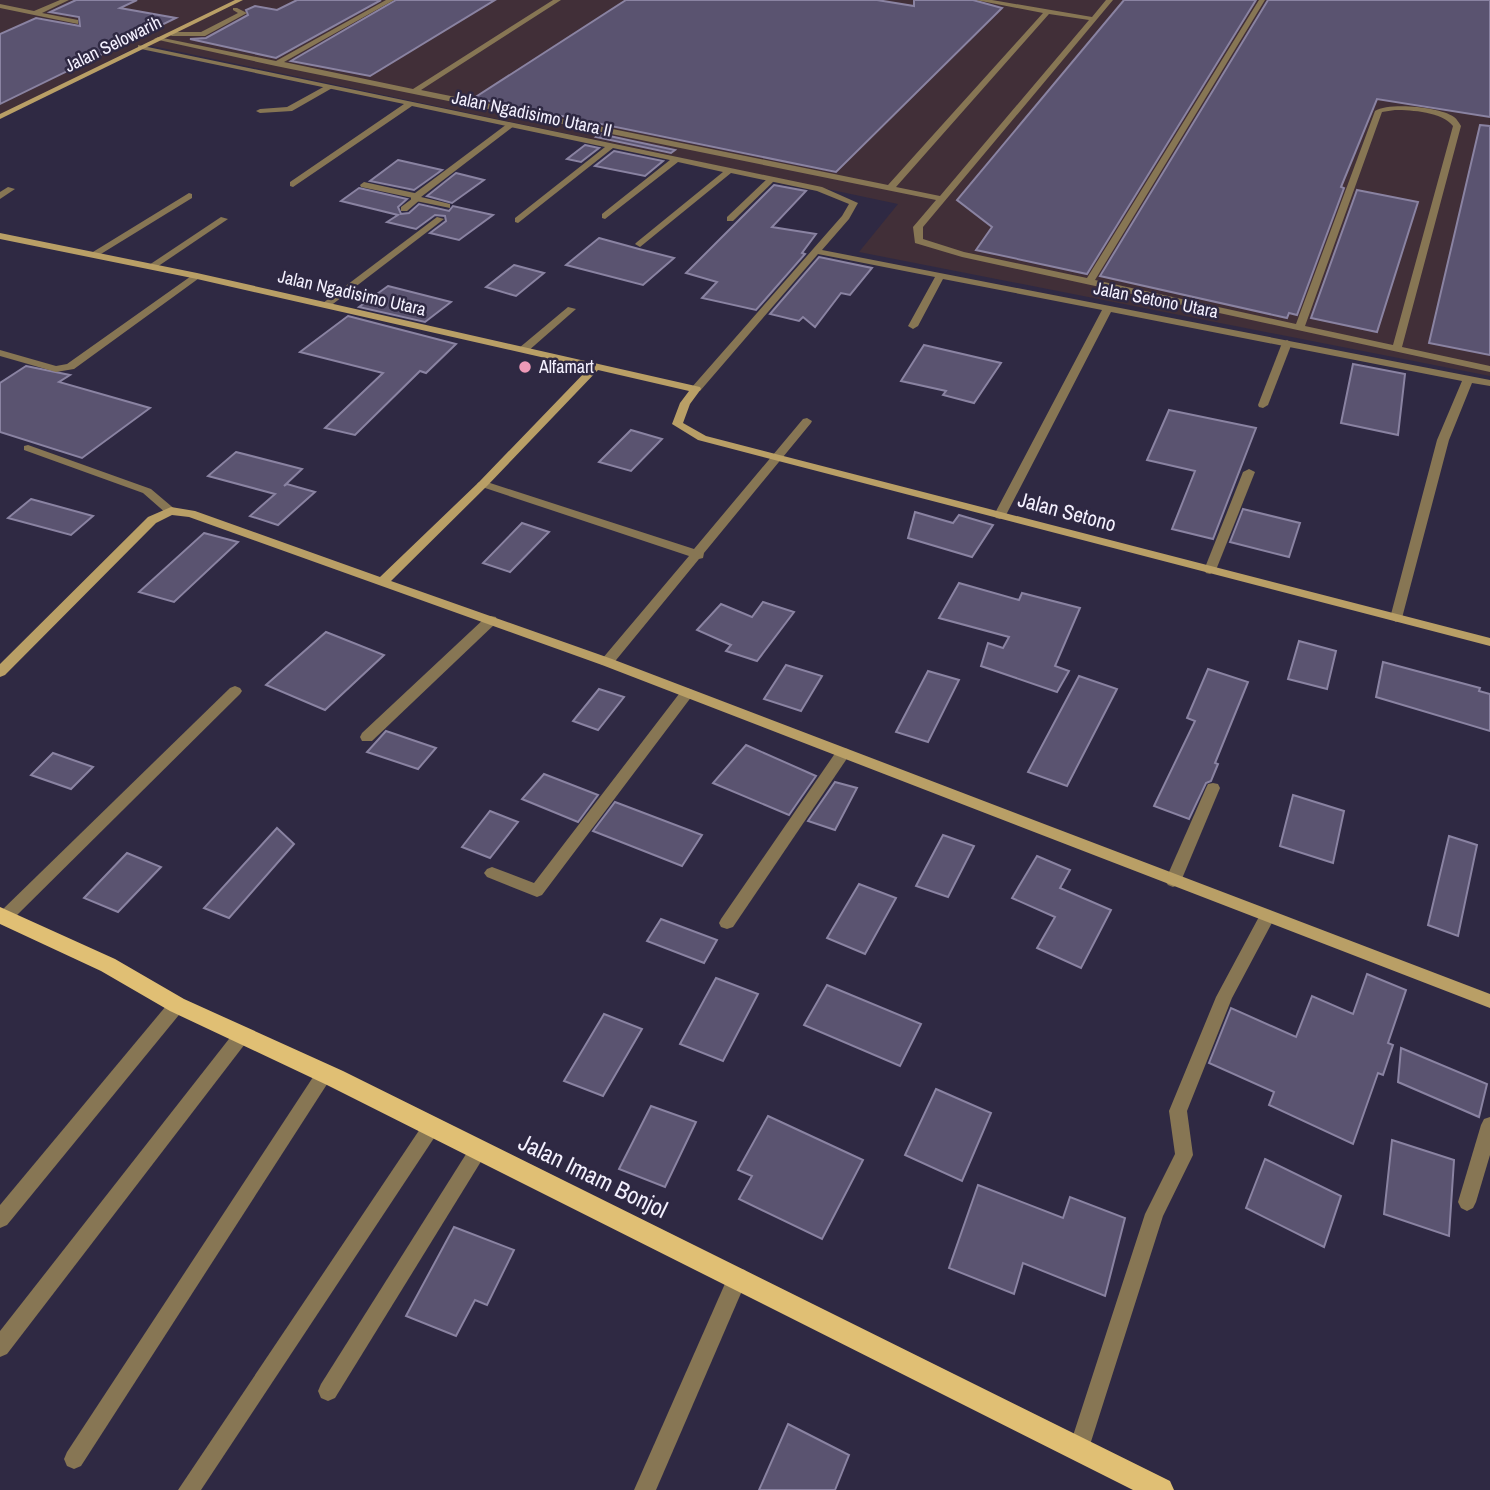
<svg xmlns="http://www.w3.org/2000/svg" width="1490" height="1490" font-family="'Archivo Narrow',sans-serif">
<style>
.industrial{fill:#412f38}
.building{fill:#5a5370;stroke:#8a83a2;stroke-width:2}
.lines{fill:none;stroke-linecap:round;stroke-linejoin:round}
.lane{fill:#877654;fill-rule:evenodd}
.street{fill:#877654;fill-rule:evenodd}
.secondary{fill:#b99f66;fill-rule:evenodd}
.primary{fill:#e0bf74;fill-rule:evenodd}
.poi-dot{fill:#ef9ab8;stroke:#2f2943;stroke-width:2.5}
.labels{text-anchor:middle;stroke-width:5;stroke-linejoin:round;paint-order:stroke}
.far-street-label{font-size:18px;fill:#f4f1ff;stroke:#2f2943}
.far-poi-label{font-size:18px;fill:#f4f1ff;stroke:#2f2943;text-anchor:start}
.street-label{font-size:21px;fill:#f4f1ff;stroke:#2f2943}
.near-street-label{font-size:24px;fill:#f4f1ff;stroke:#2f2943}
</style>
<rect width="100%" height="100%" fill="#2f2943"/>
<path class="industrial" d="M0,0H1490V376L859,252L898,204L143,44L0,116Z"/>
<g class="building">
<path d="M76,0H137L120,8L176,18L0,104V34L36,18L80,26L79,17L50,12Z"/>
<path d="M297,0H381L276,58L190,39L206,38L248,15L246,10L255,6L277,10Z"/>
<path d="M396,0H495L370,76L291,61Z"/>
<path d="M626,0H877L914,6V0H973L1002,8L836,172L474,98Z"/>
<path d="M1124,0H1256L1087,274L976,250L992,227L957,200Z"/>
<path d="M1268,0H1490V117L1377,99L1341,187L1344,188L1297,315L1289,313L1287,318L1100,276Z"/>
<path d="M1480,125L1490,126V355L1429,343Z"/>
<path d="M600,134L675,150L671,153L596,137Z"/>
<path d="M585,145L599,148L581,162L567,159Z"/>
<path d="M614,151L663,161L645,176L595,166Z"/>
<path d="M398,160L442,170L414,190L370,181Z"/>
<path d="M456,173L484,180L452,203L427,196Z"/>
<path d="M774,185L806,191L772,227L816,234L802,253L805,254L756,310L702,298L717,282L686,273Z"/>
<path d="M359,188L407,199L398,207L401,214L409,213L419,204L449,211L453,206L493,215L459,240L430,233L446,221L445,216L435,215L416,229L387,222L398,215L341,201Z"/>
<path d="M1357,190L1418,202L1377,332L1311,318Z"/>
<path d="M599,238L639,249L674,258L643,285L566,265Z"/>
<path d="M819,257L872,268L850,295L841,293L815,327L803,317L799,321L770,314Z"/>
<path d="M514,265L544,273L516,296L486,287Z"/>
<path d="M388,286L451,302L425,322L359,307Z"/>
<path d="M348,316L456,344L426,373L420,371L355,435L325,428L383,373L300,352Z"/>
<path d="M924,345L1001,363L974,403L943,395L946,391L901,381Z"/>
<path d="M1353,364L1405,374L1398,435L1341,423Z"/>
<path d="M26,366L70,375L59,382L150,408L82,458L0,432V383Z"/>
<path d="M1169,410L1256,428L1213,539L1172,529L1195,471L1147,460Z"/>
<path d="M631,430L662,439L631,471L599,462Z"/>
<path d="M236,452L302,469L284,486L287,484L315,492L278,525L250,516L275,494L208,476Z"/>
<path d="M31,499L93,516L71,535L8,518Z"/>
<path d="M1243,509L1300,523L1289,557L1230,542Z"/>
<path d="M915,512L953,523L959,515L993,525L972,557L908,538Z"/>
<path d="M522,523L549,532L510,572L483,563Z"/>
<path d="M204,533L238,542L174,602L139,592Z"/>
<path d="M959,583L1019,600L1022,593L1080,608L1055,666L1069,671L1057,692L981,666L988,643L1003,648L1009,637L939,618Z"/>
<path d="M763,602L794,612L757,661L726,651L731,645L697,630L721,604L752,617Z"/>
<path d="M326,632L384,655L325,710L266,685Z"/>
<path d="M1299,641L1336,651L1327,689L1288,679Z"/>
<path d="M1383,662L1480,688L1479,691L1490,694V731L1376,697Z"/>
<path d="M786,665L822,676L801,711L764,699Z"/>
<path d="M1208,669L1248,682L1215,763L1218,764L1211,781L1206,783L1189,819L1154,806L1195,721L1187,718Z"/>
<path d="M928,671L959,680L928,742L896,732Z"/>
<path d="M1079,676L1117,689L1067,786L1028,772Z"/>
<path d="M599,689L624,697L598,730L573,721Z"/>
<path d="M386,731L436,748L418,769L367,752Z"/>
<path d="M746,745L816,776L789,815L713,783Z"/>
<path d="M53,753L93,767L71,789L31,775Z"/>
<path d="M544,774L598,795L578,822L522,799Z"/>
<path d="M835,782L857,788L835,830L808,821Z"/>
<path d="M1293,795L1344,811L1333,863L1280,846Z"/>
<path d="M615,802L702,835L682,866L593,831Z"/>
<path d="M490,811L518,822L490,858L462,847Z"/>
<path d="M277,828L294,844L229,918L204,908Z"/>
<path d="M943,835L974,846L948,897L916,886Z"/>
<path d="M1449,836L1477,845L1458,936L1428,925Z"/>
<path d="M127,853L161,867L118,912L84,898Z"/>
<path d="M1037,856L1070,870L1060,888L1111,910L1081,968L1037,948L1055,917L1012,898Z"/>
<path d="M859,884L896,898L865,954L827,938Z"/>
<path d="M661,919L717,940L704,963L647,941Z"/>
<path d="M1367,974L1406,990L1388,1043L1393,1045L1383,1075L1378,1073L1353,1144L1269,1105L1274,1092L1209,1063L1231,1008L1296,1037L1312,996L1353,1014Z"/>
<path d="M716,978L758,994L723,1061L680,1044Z"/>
<path d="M827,985L921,1024L900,1066L804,1025Z"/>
<path d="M604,1014L642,1029L603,1096L564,1081Z"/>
<path d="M1401,1048L1487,1084L1479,1117L1398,1082Z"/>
<path d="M936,1089L991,1113L962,1181L905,1155Z"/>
<path d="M651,1106L696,1122L665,1187L619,1169Z"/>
<path d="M768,1116L863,1160L822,1239L739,1199L752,1176L738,1170Z"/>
<path d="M1392,1140L1454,1160L1449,1236L1384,1214Z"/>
<path d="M1265,1159L1341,1196L1324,1247L1246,1208Z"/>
<path d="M978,1185L1063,1218L1070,1197L1125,1218L1105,1296L1023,1263L1014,1294L949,1268Z"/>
<path d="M454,1227L514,1250L487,1305L475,1300L456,1336L406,1316Z"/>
<path d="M788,1424L849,1455L835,1490H759Z"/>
</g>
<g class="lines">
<g class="lane">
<path d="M60,0H69L42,13L78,20V24L0,8V4L34,11Z"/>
<path d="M386,0H394L284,62L413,89L553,0H561L421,90L888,185L1043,13L976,0H992L1092,17L1106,0H1113L923,227V239L964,252L1087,278L1259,0H1265L1095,280L1296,324L1375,111C1390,102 1440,107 1454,117C1457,119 1459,123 1461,126L1402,347L1490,366V372L962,257L915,243L913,227L936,200L276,66L154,39L158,37L276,61ZM1049,14L1089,20L940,196L896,187ZM1395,110C1412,110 1442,112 1453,126L1393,345L1305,326L1382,112Z"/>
<path d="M233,8H237L247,13L205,36H172L168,34L172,32H201L238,13L233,10Z"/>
<path d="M327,85L334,87L292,111L260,113L256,111L260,109L287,107Z"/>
<path d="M507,124L514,126L421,197L450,204V208L411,200V196Z"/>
<path d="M768,178L775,180L733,221H727V217Z"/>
<path d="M568,307L576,309L527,352H519V348Z"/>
<path d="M1287,340L1292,343L1268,405L1263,408L1259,407L1258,405L1282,343Z"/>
<path d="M242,1028L248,1030L250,1035L248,1040L7,1354L0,1357V1331L236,1030Z"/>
</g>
<g class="street">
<path d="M138,45L822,187L858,203L849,219L822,250L1490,380V386L1472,383L1449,440L1402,618L1396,622L1390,618L1437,440L1462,381L1111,312L1006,515L1000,519L996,518L994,515L1102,310L943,279L918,326L913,329L908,326L935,277L818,254L700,391H692V387L842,216L849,204L817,191L731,173L640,247L635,244L637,242L723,172L678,162L605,219L602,218V214L670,160L613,148L518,223L515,222V218L605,147L412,106L293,187L290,186V182L404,104L141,49H138Z"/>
<path d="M364,182L419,194L421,199L407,211H401V207L413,198L361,187L360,185Z"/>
<path d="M8,187L15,189L0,199V192Z"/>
<path d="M189,193L192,194V198L96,257L88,255Z"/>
<path d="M221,217L228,219L154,269L146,267Z"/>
<path d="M437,217L444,219L329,307H323V303Z"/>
<path d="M194,274L202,276L74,369L56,372L0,356V350L56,366L67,364Z"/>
<path d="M807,418L812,421L811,423L704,553L703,558L699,559L612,665H602L600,662L602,659L689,556L479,486L477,484L479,482H487L694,549L803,419Z"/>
<path d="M28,445L151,489L177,511L175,514H167L143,493L24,450V446Z"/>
<path d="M1249,469L1255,472L1216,570L1210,574L1206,573L1204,570L1243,472Z"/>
<path d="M491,616L496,617L497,620L496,623L372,741H362L360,737L362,733L486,617Z"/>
<path d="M235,686L240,688L242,691L240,694L11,921L0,922V912L230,688Z"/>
<path d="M687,688L692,690L694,693L692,696L542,895L537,897L487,877L484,873L487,869L492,867L534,883L682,690Z"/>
<path d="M843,748L848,749L850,753L848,757L733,927L727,929L721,927L719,923L721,919L838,749Z"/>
<path d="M1213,783L1218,784L1220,788L1181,881L1178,885L1173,887L1168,885L1165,881L1206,788L1208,784Z"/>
<path d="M1267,911L1273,913L1275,917L1232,998L1187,1111L1193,1155L1163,1216L1089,1448L1086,1455L1079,1458L1072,1455L1069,1448L1145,1214L1175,1154L1169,1111L1216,997L1261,913Z"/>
<path d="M177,998L183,1000L185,1005L183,1010L7,1225L0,1228V1205L171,1000Z"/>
<path d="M325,1065L331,1068L334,1073L331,1078L81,1466L74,1469L67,1466L64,1459L67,1452L319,1068Z"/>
<path d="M1490,1117V1155L1476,1202L1473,1208L1467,1211L1461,1208L1458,1202L1481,1125L1484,1119Z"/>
<path d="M432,1118L438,1120L441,1126L438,1132L201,1490H178L426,1120Z"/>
<path d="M479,1141L485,1143L488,1149L485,1155L335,1398L328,1401L321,1398L318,1391L321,1384L473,1143Z"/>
<path d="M738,1268L745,1270L748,1277L656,1490H634L731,1270Z"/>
</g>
<g class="secondary">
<path d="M235,0H243L0,119V114Z"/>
<path d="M0,233L197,273L700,387L701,389L690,404L683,423L706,436L1490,638V646L698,440L672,424L680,403L689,391L598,370L487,486L391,581L612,659L1490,994V1008L602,665L189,517L172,515L156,523L5,675L0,677V664L148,517L171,507L195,511L380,577L479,482L589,368L197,279L0,239Z"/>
</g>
<path class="primary" d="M0,907L115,959L184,999L343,1071L1170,1481L1174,1490H1133L327,1085L170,1011L101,971L0,924Z"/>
</g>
<circle class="poi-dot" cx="525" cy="367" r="7"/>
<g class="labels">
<g class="far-street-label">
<text transform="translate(113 44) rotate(-26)" y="6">Jalan Selowarih</text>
<text transform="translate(532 114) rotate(12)" y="6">Jalan Ngadisimo Utara II</text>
<text transform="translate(352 293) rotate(13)" y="6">Jalan Ngadisimo Utara</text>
<text transform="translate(1156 300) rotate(11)" y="6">Jalan Setono Utara</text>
</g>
<g class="far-poi-label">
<text x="539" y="373">Alfamart</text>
</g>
<g class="street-label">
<text transform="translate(1067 512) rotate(15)" y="7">Jalan Setono</text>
</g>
<g class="near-street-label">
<text transform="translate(593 1176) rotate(26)" y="8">Jalan Imam Bonjol</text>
</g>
</g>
</svg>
